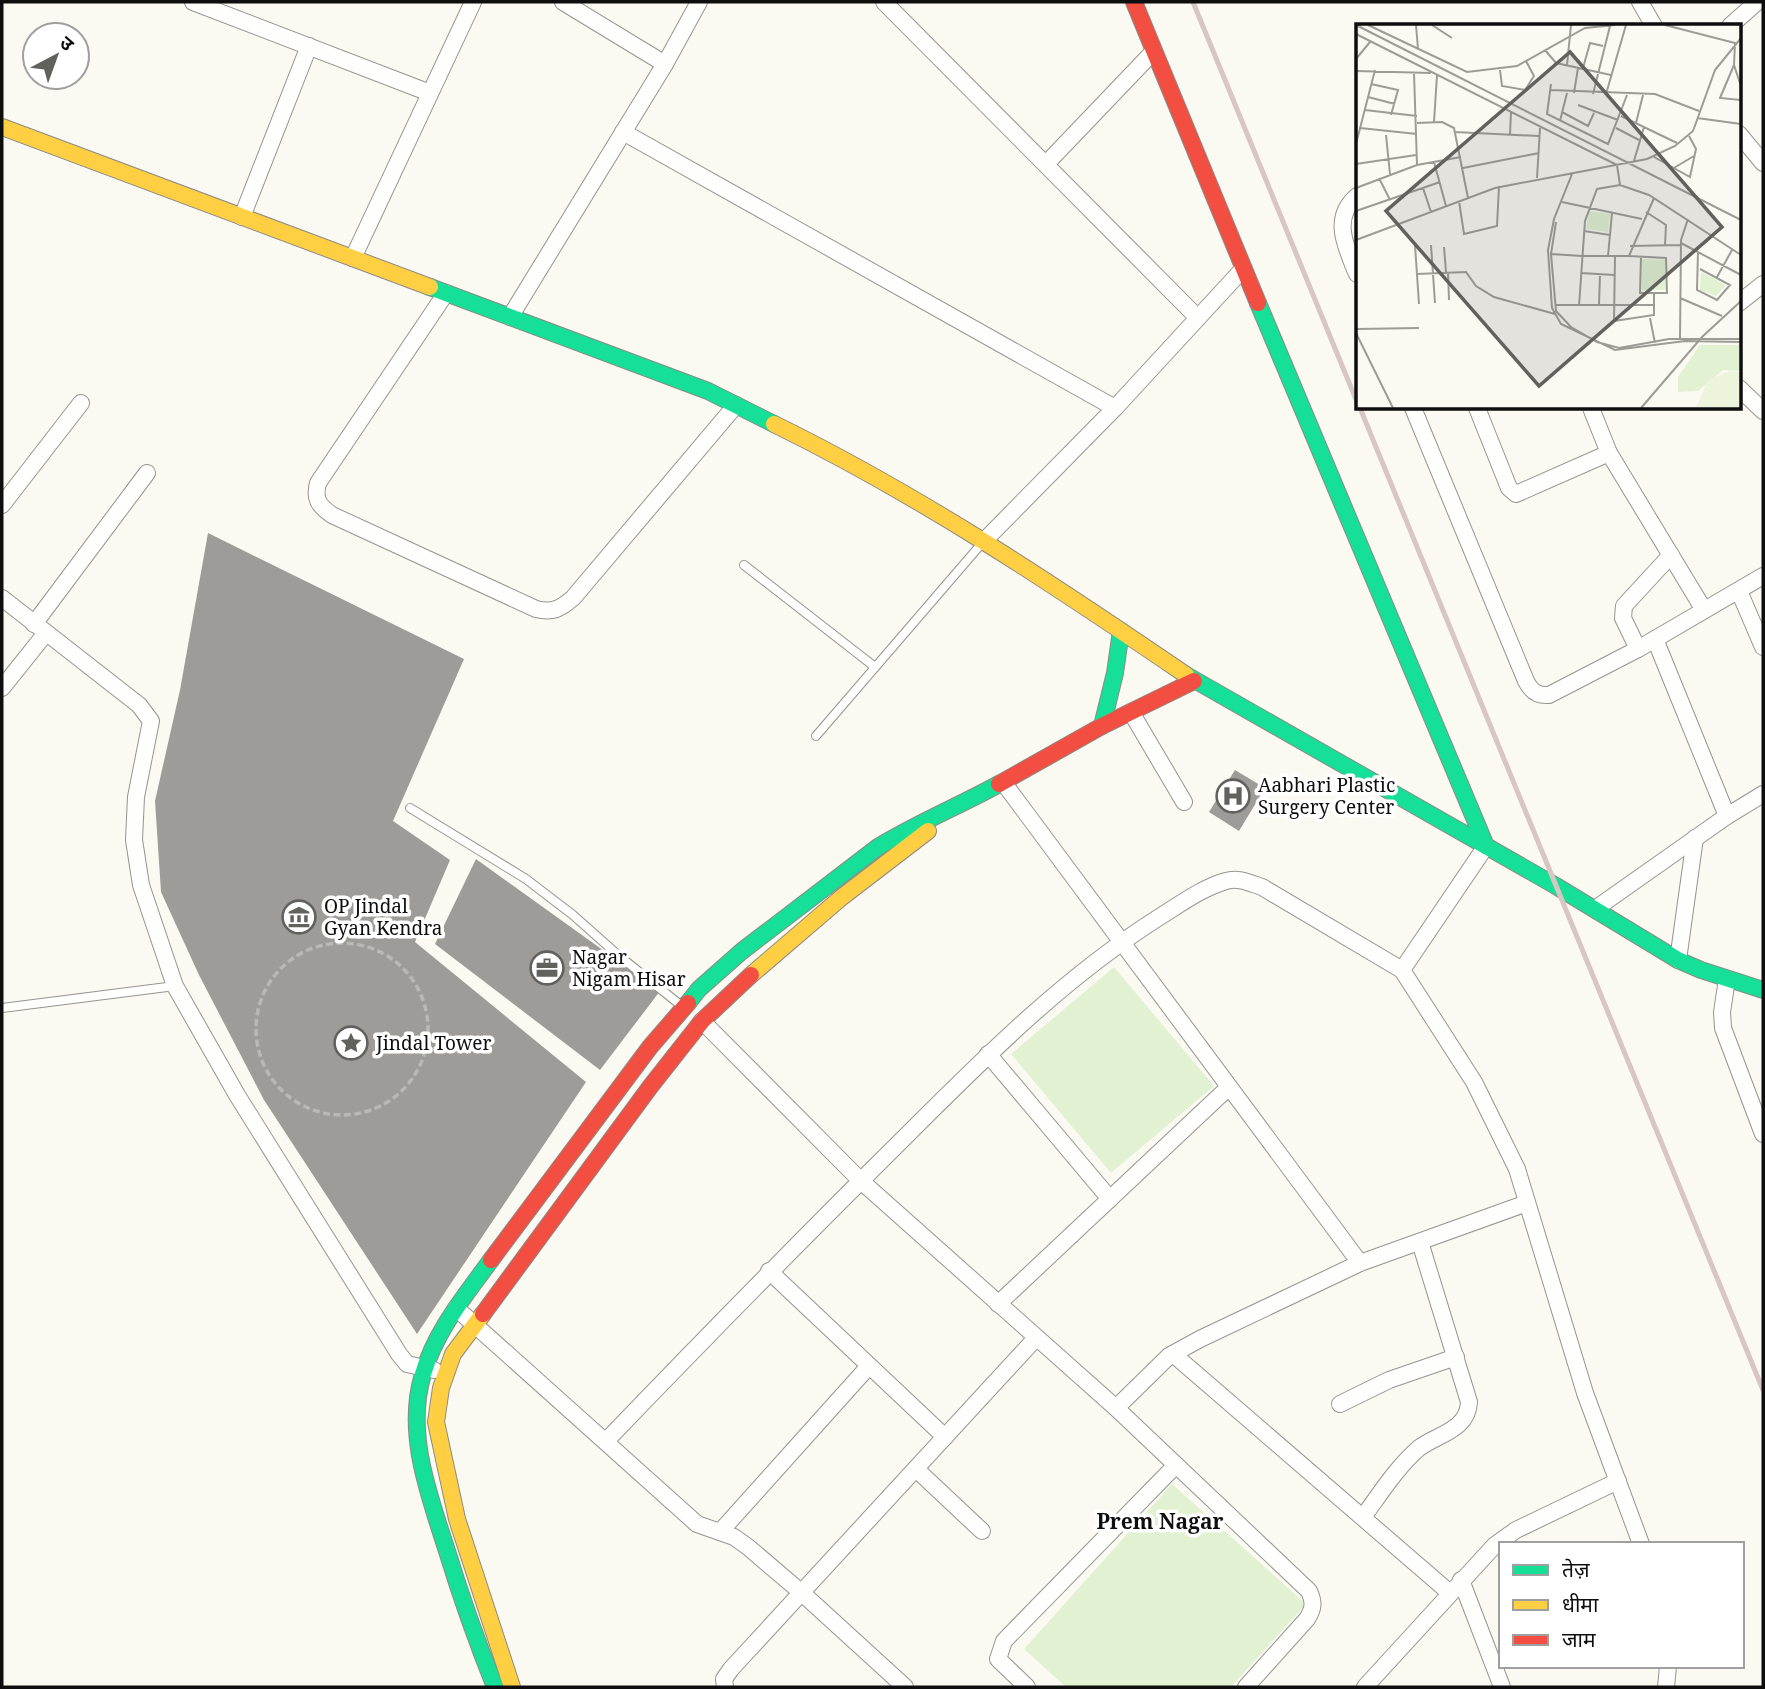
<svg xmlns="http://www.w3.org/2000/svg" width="1765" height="1689" font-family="'Noto Serif','Noto Sans Devanagari',serif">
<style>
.green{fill:#e1f1d2}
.building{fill:#9e9c98}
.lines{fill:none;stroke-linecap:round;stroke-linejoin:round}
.lane-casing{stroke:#959491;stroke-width:10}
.street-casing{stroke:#959491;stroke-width:18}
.fast-casing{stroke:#8b8b87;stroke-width:18}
.slow-casing{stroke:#8b8b87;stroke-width:18}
.jam-casing{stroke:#8b8b87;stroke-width:18}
.path{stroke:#b8b8b6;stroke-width:3.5;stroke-dasharray:7 3.5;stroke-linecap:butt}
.lane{stroke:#fefefd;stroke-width:8}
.street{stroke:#fefefd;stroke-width:16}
.fast{stroke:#16e098;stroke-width:16}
.slow{stroke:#ffcf43;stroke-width:16}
.jam{stroke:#f24e42;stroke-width:16}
.rail{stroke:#d7c6c4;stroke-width:5}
.labels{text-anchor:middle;stroke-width:7;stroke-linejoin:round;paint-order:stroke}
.poi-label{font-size:19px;fill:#0e0e0e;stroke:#fff;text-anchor:start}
.neighbourhood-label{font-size:21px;font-weight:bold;fill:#0e0e0e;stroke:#fff}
.inset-road{fill:none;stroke:#9c9c97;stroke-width:2}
.view{fill:#61615e;fill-opacity:0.15;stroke:#61615e;stroke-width:3.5}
.inset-edge{fill:none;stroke:#0e0e0e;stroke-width:3.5}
</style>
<rect width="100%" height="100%" fill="#fbfaf2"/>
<g class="green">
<path d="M1114,967L1214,1086L1111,1173L1011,1054Z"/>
<path d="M1172,1484L1306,1604L1231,1687H1066L1024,1649Z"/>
</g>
<g class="building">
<path d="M208,533L464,659L393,821L450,860L415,942L586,1082L417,1334L264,1100L199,975L161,892L155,801L180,690Z"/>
<path d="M1235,770L1265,788L1239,831L1209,812Z"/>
<path d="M476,859L660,991L600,1070L435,944Z"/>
</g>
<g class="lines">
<defs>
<g id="lane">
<path d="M744,565L875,667"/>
<path d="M816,736L983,542"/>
<path d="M410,808L526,879L573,915L618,955L683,1007"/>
<path d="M2,1008L175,986"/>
</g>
<g id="street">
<path d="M193,2L430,93"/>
<path d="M563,2L665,64"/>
<path d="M884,2L1198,318"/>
<path d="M1640,2L1654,26"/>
<path d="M1730,26L1757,2"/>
<path d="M623,132L1115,408"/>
<path d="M1739,134L1763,163"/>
<path d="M1046,164L1154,51"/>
<path d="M1357,196C1331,218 1346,248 1357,274"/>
<path d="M242,217L309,46"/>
<path d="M353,258L473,2"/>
<path d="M446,293L318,483C314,499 318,505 332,515L536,609C553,613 560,609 573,598L736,405"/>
<path d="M1739,303L1763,284"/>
<path d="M510,317L665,64L699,2"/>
<path d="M1739,388L1763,411"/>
<path d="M1413,408L1526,681C1531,691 1537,696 1549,695L1638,649L1763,576"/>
<path d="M1477,408L1509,488L1516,494L1609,453"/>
<path d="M1591,408L1609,453L1704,610"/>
<path d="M2,505L81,403"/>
<path d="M984,541L1115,408L1243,269"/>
<path d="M1739,591L1763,647"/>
<path d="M2,598L139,705L151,721L136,797L134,840L141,885L175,986L237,1095L399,1354L407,1364L434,1370"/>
<path d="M34,624L147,473"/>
<path d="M1655,639L1727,816"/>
<path d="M1638,649L1623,618L1624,606L1671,555"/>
<path d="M2,688L46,633"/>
<path d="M1131,712L1184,802"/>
<path d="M1003,782L1360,1263"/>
<path d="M1595,909L1727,816L1763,794"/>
<path d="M1678,960L1695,838"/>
<path d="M1402,970L1486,846"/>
<path d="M1727,979L1722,1012L1723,1028L1763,1134"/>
<path d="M702,1021L861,1181L1116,1408L1309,1591C1314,1602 1314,1608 1307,1619L1246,1687"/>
<path d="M988,1054L1110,1199"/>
<path d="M769,1271L945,1437"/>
<path d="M998,1304L1229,1087"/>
<path d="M456,1308L697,1524L734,1537L748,1547L802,1593L905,1687"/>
<path d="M1173,1354L1450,1593"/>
<path d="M1340,1404L1389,1380L1456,1357"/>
<path d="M1116,1408L1169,1356L1200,1339L1360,1263L1527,1203"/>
<path d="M606,1441C706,1337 806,1235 908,1134C987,1055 1066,976 1161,916C1182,903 1202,888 1226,881C1238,877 1250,883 1262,887L1402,970L1474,1082L1517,1169L1585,1393L1641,1544"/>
<path d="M916,1469L982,1531"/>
<path d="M1363,1517C1380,1494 1397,1467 1419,1448C1438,1434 1468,1430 1469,1402L1420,1242"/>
<path d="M720,1532L869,1366"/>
<path d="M1461,1580L1502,1687"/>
<path d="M725,1687L724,1679L731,1669L1036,1338"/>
<path d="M1027,1687L998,1659L1004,1641L1176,1465"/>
<path d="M1365,1687L1495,1545L1516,1530L1618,1481"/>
<path d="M1666,1687L1668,1666"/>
</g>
<g id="fast">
<path d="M430,287L708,391L774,424"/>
<path d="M1258,303L1486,846"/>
<path d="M1186,675L1556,886L1678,960L1701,970L1763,990"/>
<path d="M1102,726L1115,673L1121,631"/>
<path d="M688,1003L699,989L742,951L878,847C917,823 959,806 999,784"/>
<path d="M491,1260C465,1296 436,1330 423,1374C405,1433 429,1495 447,1551C461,1597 477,1642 495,1687"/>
</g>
<g id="slow">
<path d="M2,127L430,287"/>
<path d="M774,424C919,495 1053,584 1186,675"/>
<path d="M751,975L842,897L928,831"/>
<path d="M483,1314L453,1354L441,1388L436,1422L457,1519L512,1687"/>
</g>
<g id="jam">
<path d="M1134,2L1258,303"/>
<path d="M999,784L1102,726L1194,681"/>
<path d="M491,1260L650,1047L688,1003"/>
<path d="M483,1314L650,1087L702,1021L751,975"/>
</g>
</defs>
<use href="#lane" class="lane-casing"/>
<use href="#street" class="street-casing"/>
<use href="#fast" class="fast-casing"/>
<use href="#slow" class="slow-casing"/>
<use href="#jam" class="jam-casing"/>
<circle class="path" cx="342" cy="1029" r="86"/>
<use href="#lane" class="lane"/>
<use href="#street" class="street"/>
<use href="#fast" class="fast"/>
<use href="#slow" class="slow"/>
<use href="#jam" class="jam"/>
<g class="rail">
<path d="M1193,2L1357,402"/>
<path d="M1360,408L1763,1390"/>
</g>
</g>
<defs>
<symbol id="hospital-ring" viewBox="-11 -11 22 22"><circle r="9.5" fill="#fff" stroke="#61615e" stroke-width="1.5"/><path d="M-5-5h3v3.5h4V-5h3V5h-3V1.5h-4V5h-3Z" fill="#61615e"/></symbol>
<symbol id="museum-ring" viewBox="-11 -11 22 22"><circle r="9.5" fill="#fff" stroke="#61615e" stroke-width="1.5"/><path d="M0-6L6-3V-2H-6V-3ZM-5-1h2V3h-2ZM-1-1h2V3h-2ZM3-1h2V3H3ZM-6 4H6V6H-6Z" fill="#61615e"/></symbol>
<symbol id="office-ring" viewBox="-11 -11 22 22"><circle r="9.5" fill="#fff" stroke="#61615e" stroke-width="1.5"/><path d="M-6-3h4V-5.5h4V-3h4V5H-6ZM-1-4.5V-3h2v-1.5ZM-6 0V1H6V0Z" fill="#61615e"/></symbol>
<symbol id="sight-ring" viewBox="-11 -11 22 22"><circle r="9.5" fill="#fff" stroke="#61615e" stroke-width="1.5"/><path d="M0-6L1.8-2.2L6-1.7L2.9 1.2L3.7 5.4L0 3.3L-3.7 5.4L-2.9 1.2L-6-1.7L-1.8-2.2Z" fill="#61615e"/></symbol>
</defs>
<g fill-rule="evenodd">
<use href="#hospital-ring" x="1214" y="777" width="38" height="38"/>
<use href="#museum-ring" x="280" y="898" width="38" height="38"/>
<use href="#office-ring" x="528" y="949" width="38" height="38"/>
<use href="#sight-ring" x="332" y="1024" width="38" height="38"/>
</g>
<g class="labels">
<g class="poi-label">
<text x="1258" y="792">Aabhari Plastic<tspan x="1258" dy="22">Surgery Center</tspan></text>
<text x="324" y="913">OP Jindal<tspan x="324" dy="22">Gyan Kendra</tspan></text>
<text x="572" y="964">Nagar<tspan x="572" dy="22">Nigam Hisar</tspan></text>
<text x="376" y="1050">Jindal Tower</text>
</g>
<g class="neighbourhood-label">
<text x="1160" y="1529">Prem Nagar</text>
</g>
</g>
<g transform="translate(1356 24)">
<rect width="385" height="385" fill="#fbfaf2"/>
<path d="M233,187L254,190L252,208L230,205ZM286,235L311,236L310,266H286ZM345,248L370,261L360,272L344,266ZM344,321H385V347L367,346L342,367L322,368V353Z" fill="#e1f1d2"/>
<path d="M374,347L385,348V384H340L352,356Z" fill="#ecf5dc"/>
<path class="inset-road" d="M0,1L385,196M12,1L111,48L161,42L229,4L259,1M60,1L62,25M76,1L96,14M309,1L379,19L378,41L385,62M0,10L261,141L264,161M189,26L200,39L255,51M0,35L14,18M211,41L215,1M378,41L364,74L385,76M227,44L234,19L247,22M144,46L146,62L169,66L178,52L170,37M0,47L75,49M58,49L61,141M15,60L42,66L35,91M195,60L191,90L252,120L271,71M195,66L299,70L343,87M218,69L222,44M237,70L254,2M250,70L270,1M12,73L39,80M222,81L262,96M9,86L61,92M206,88L232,102L238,89M265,92L321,119M341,94L385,100M204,97L211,69M78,98L81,51M61,99L86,98L98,104L112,174M280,99L287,71M4,104L61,110M260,104L283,116M99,108L183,112M154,110L155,88M30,111L34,150M0,120L19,46M298,133L334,153L340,125L333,112M278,137L288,103M78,138L90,182M0,140L60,131M107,144L183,129M316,145L338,132M216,150L198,195L192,226L196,284L205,300L259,326L329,317L385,318M23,154L34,176M181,154L184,104M0,164L61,141L105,133M67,164L75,188M103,177L108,210L141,202L143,162M206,178L286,195M0,187L84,158M290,188L310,201L309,221M200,198L195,230L200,287L215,303L241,318L263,324L313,315H385M228,207L254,211M0,216L139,164L291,135L319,122L337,107L359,46L385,14M325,219L385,251M59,221L63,280M75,221L79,279M274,222L325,221M88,223L90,248M342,228L341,266L361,276L374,261L344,245M195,230L226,232H273L310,234L311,269H284L285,233M252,232L256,189M259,232L258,297L298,291V270M273,232L298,174M92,248L93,276M225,249L258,251M61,250L110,248L120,262L138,273L199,290M361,253L376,226M324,274L366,292M200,281H299M243,281L244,250M223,282L229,197L241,165L264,161L293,171L385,231M294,294L299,319M0,305L63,304M0,309L37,384M324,315L325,216L332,195M285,384L346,313L385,277"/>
<path class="view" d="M214,28L366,203L183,362L30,187Z"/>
<rect width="385" height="385" class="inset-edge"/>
</g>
<rect width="1765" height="1689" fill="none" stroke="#0e0e0e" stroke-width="7"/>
<rect x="1499" y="1542" width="245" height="126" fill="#ffffff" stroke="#9f9f9f" stroke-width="2"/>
<rect x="1513" y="1565" width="35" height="10" fill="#16e098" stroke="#9f9f9f" stroke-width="2"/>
<text x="1562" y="1577" font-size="21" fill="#0e0e0e">तेज़</text>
<rect x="1513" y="1600" width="35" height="10" fill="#ffcf43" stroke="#9f9f9f" stroke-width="2"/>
<text x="1562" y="1612" font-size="21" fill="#0e0e0e">धीमा</text>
<rect x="1513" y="1635" width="35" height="10" fill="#f24e42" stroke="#9f9f9f" stroke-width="2"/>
<text x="1562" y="1647" font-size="21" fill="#0e0e0e">जाम</text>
<g transform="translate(56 56) rotate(41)"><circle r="33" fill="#ffffff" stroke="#9f9f9f" stroke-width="2"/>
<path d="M0-5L12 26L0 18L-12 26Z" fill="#61615e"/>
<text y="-10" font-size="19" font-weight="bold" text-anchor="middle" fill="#0e0e0e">उ</text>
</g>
</svg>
